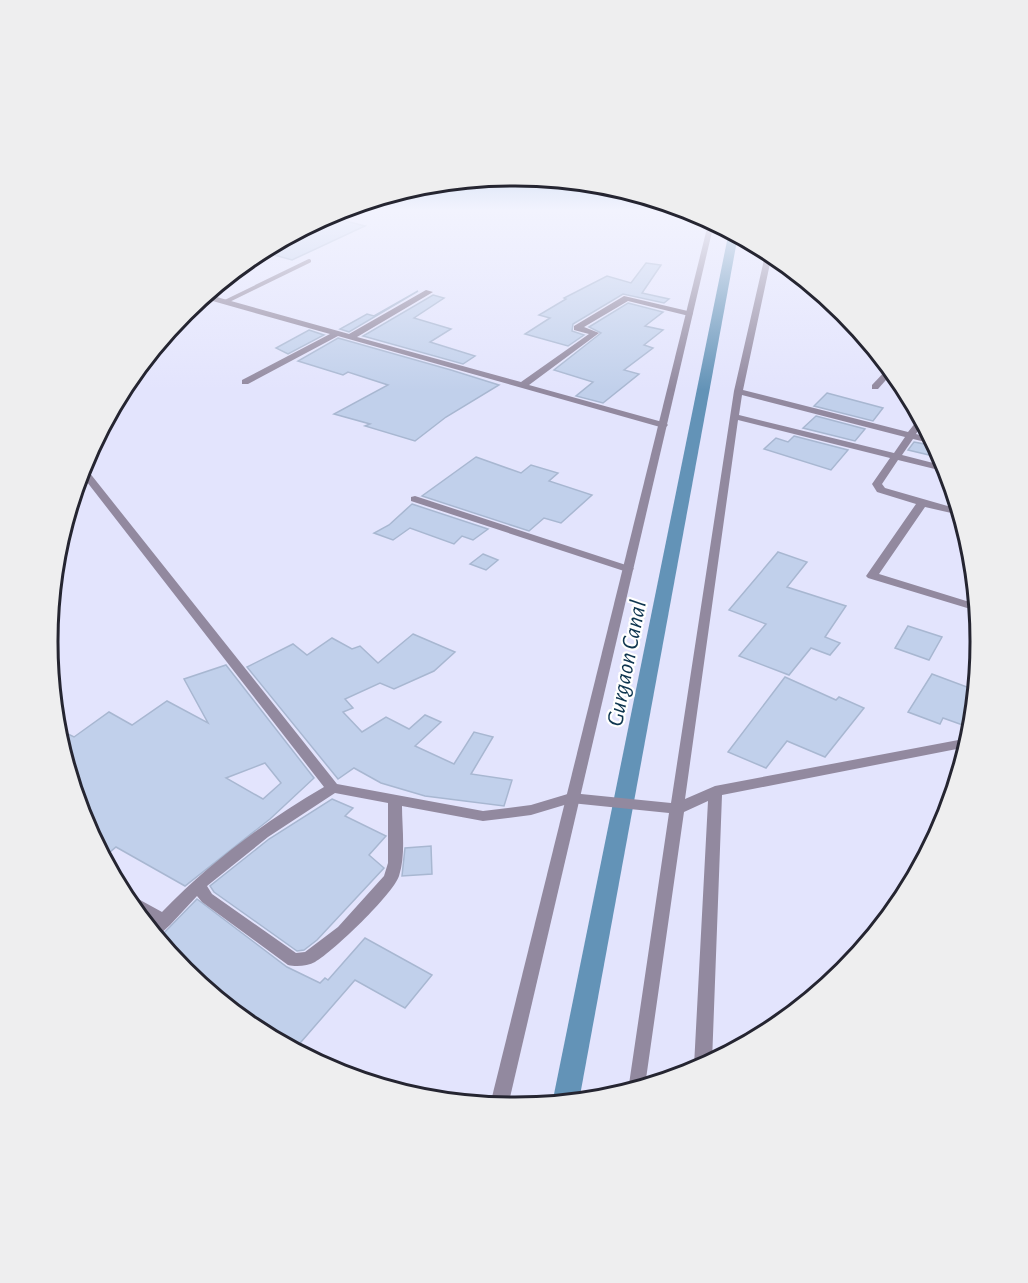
<svg xmlns="http://www.w3.org/2000/svg" width="1028" height="1283" font-family="'Alegreya Sans',sans-serif">
<style>
.lines{fill:none;stroke-linecap:round;stroke-linejoin:round}
.canal{fill:#6393b7;fill-rule:evenodd}
.building{fill:#c1d0eb;stroke:#a8b7d1;stroke-width:1.5;fill-rule:evenodd}
.service{stroke:#92899f;stroke-width:4}
.minor{fill:#92899f;fill-rule:evenodd}
.tertiary{fill:#92899f;fill-rule:evenodd}
.labels{text-anchor:middle;stroke-width:4.5;stroke-linejoin:round;paint-order:stroke}
.water-label{font-size:24px;font-style:italic;fill:#0e354f;stroke:#fff}
.rim{fill:none;stroke:#252531;stroke-width:3}
</style>
<rect width="100%" height="100%" fill="#e3e4fd"/>
<g class="lines">
<path class="canal" d="M729,231L738,235L579,1101L552,1104Z"/>
</g>
<g class="building">
<path d="M326,216L365,226L292,260L260,251Z"/>
<path d="M646,263L661,265L642,293L669,299L664,303L623,294L573,324L572,331L584,335L568,346L525,334L550,318L539,315L566,299L564,298L607,276L631,283Z"/>
<path d="M418,291L349,332L340,329L367,314L374,316Z"/>
<path d="M433,295L444,298L414,318L451,329L430,342L475,356L463,364L363,336Z"/>
<path d="M628,303L663,312L645,326L663,330L644,345L653,348L624,370L639,374L603,403L576,396L593,382L554,370L601,333L589,327Z"/>
<path d="M309,330L324,335L288,354L276,348Z"/>
<path d="M338,338L451,370L499,385L446,417L415,441L365,426L370,424L334,414L388,385L348,372L343,375L298,361Z"/>
<path d="M827,393L883,408L873,421L814,406Z"/>
<path d="M816,416L865,429L855,441L803,428Z"/>
<path d="M794,436L848,450L831,470L764,449L776,438L788,442Z"/>
<path d="M914,442L935,446L942,458L908,450Z"/>
<path d="M476,457L521,473L531,465L558,473L549,481L592,495L561,523L544,518L529,531L422,496Z"/>
<path d="M412,504L488,529L473,540L462,536L454,544L410,528L393,540L374,533L389,525Z"/>
<path d="M778,552L807,562L787,587L846,606L825,637L840,643L830,655L811,648L789,675L739,656L766,624L729,610Z"/>
<path d="M483,554L498,560L486,570L470,564Z"/>
<path d="M908,626L942,637L929,660L895,648Z"/>
<path d="M413,634L455,652L434,671L394,689L380,683L345,699L353,708L343,712L362,732L386,717L409,729L425,715L441,722L415,746L454,764L474,732L493,737L471,774L512,780L504,806L425,796L381,783L354,768L338,779L247,667L293,644L307,655L332,638L352,649L360,646L378,663Z"/>
<path d="M226,665L314,778L270,819L185,886L116,847L104,857L83,819L56,728L74,737L109,712L132,725L167,701L208,723L184,679ZM265,763L281,783L263,799L226,778Z"/>
<path d="M932,674L975,690L971,728L943,718L940,724L908,712Z"/>
<path d="M785,677L836,700L839,697L864,708L825,757L787,741L766,768L728,752Z"/>
<path d="M332,799L353,808L345,816L386,836L369,855L384,868L317,940L304,950L297,951L214,892L210,886L269,839Z"/>
<path d="M431,846L432,874L402,876L405,848Z"/>
<path d="M197,899L287,967L320,983L325,978L328,980L365,938L432,975L405,1008L355,980L294,1050L255,1029L184,971L158,939Z"/>
</g>
<g class="lines">
<path class="service" d="M225,302L309,261"/>
<g class="minor">
<path d="M766,251L772,254L743,390L908,432L920,417L923,423L916,434L931,438L934,444L913,439L902,455L945,466L947,470L943,471L898,460L882,484L885,488L958,509L960,515L925,507L879,574L976,604L977,611L868,578L866,576L916,504L877,492L872,484L890,458L738,420L685,799L715,786L969,738L967,747L722,795L712,1062L696,1070L694,1066L708,801L684,812L645,1086L628,1091L669,813L571,803L531,815L483,821L402,806C402,828 406,854 399,876C393,894 334,951 315,962C308,966 296,967 288,965L202,902L197,896L170,925L157,937L148,927L153,922L136,912L123,894L131,895L162,912C211,862 264,822 324,787L80,473L83,466L85,467L337,784L483,811L531,805L571,793L671,803L734,391ZM742,395L905,437L894,453L739,415ZM335,793L388,803V863L384,876L338,927L305,952L296,953L212,894L207,886L268,837Z"/>
<path d="M426,290L433,292L357,337L521,382L589,334L574,330V326L624,296L692,312L693,314L689,316L628,301L584,327L599,333L529,385L666,423L668,425L666,427H660L338,336L248,384H242V380L330,334L202,298L206,294L349,334Z"/>
<path d="M889,367L893,372L878,389H872V385Z"/>
<path d="M415,496L632,567L634,569L628,572L624,571L411,501V497Z"/>
</g>
<path class="tertiary" d="M709,220L714,223L508,1106L490,1105Z"/>
</g>
<linearGradient id="sky" x2="0" y2="1"><stop stop-color="#73a7d4"/><stop offset="0.54" stop-color="#f2f3fe"/><stop offset="1" stop-color="#f2f3fe" stop-opacity="0"/></linearGradient>
<rect width="1028" height="390" fill="url(#sky)"/>
<g class="labels">
<g class="water-label">
<text transform="translate(626 663) rotate(-79)" y="8">Gurgaon Canal</text>
</g>
</g>
<path d="M0 0H1028V1283H0ZM513 186H515A455 455 0 0 1 970 641V642A455 455 0 0 1 515 1097H513A455 455 0 0 1 58 642V641A455 455 0 0 1 513 186Z" fill="#eeeeef" fill-rule="evenodd"/>
<path class="rim" d="M513 186H515A455 455 0 0 1 970 641V642A455 455 0 0 1 515 1097H513A455 455 0 0 1 58 642V641A455 455 0 0 1 513 186Z"/>
</svg>
